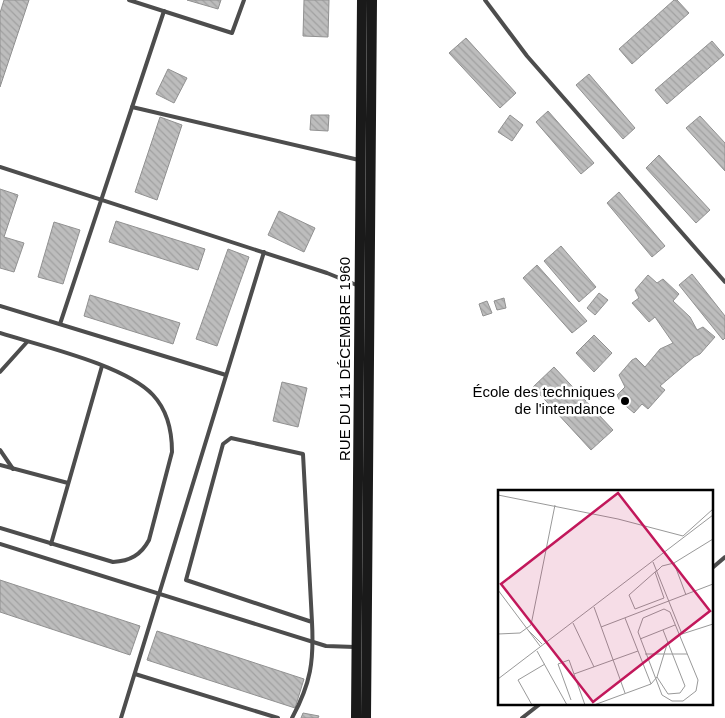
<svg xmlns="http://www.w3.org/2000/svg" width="725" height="718" font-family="Arial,sans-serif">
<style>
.building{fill:url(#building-back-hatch);stroke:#919191}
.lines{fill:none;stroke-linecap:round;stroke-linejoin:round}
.service{stroke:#4d4d4d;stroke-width:4}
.secondary{stroke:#1a1a1a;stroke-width:10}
.poi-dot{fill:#000;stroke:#fff;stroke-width:2}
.labels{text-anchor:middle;stroke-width:5;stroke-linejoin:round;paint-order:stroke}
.street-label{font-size:15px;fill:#000;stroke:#fff}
.poi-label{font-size:15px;fill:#000;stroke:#fff;text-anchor:end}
.inset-road{fill:none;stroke:#999;stroke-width:1}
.view{fill:#c2185b;fill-opacity:0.15;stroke:#c2185b;stroke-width:2.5}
.inset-edge{fill:none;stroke:#000;stroke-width:2.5}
</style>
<defs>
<pattern id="building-back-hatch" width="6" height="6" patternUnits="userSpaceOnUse" patternTransform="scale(1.25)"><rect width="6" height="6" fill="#bdbdbd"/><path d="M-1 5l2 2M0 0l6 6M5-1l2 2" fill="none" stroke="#a1a1a1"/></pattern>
</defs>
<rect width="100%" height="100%" fill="#fff"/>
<g class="building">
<path d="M4,0H29L0,87V13Z"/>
<path d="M187,0H221L218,9Z"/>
<path d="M304,0H329L328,37L303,36Z"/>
<path d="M674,0H677L689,13L632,64L619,49Z"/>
<path d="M466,38L516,93L500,108L449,53Z"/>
<path d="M712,41L724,55L667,104L655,90Z"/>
<path d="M168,69L187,78L174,103L156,94Z"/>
<path d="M589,74L635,128L623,139L576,85Z"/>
<path d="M548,111L594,163L581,174L536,122Z"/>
<path d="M311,115H329L328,131L310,130Z"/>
<path d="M510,115L523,125L512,141L498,132Z"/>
<path d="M700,116L725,143V171L686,128Z"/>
<path d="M160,117L182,125L157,200L135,192Z"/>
<path d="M659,155L710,210L696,223L646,168Z"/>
<path d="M0,189L18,195L4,237L24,243L14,272L0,268Z"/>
<path d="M619,192L665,246L652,257L607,203Z"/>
<path d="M279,211L315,228L304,252L268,235Z"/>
<path d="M116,221L205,249L198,270L109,242Z"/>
<path d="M54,222L80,230L63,284L38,277Z"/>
<path d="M561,246L596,287L579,302L544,261Z"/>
<path d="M228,249L249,257L217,346L196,339Z"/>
<path d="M537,265L587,321L572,333L523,278Z"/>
<path d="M692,274L725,316V338L723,340L679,285Z"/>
<path d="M648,275L657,283L663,279L679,294L673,301L690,317L697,330L703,327L715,337L700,354L694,357L660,386L665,390L648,409L642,404L634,413L620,401L617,395L625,387L619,375L632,360L636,358L645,367L660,349L673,343L655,317L649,322L632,303L639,298L635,290Z"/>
<path d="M599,293L608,300L595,315L587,308Z"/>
<path d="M90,295L180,323L173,344L84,316Z"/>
<path d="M504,298L506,308L497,310L494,301Z"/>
<path d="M487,301L492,313L483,316L479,304Z"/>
<path d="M594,335L612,353L594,372L576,353Z"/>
<path d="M554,367L613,430L591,450L533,387Z"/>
<path d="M282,382L307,388L298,427L273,421Z"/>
<path d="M0,580L140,626L130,655L0,612Z"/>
<path d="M157,631L304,679L295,708L147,660Z"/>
<path d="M303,713L319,716L318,718H301Z"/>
</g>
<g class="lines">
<g class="service">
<path d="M129,0L232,33L244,0"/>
<path d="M485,0L527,56L725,282"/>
<path d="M132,107L359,160"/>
<path d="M0,167L327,273L359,286"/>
<path d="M0,306L226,375"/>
<path d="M60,324L164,11"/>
<path d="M0,333C41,346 125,365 153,395C168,411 172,431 172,452L149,540C141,555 130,561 113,562L0,528"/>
<path d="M0,372L27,342"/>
<path d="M0,450L13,469"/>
<path d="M0,465L68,483"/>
<path d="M0,544L326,646L355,647"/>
<path d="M51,544L102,366"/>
<path d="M711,569L725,557"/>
<path d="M135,674L278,718"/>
<path d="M121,718L264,252"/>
<path d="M292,718C311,683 314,661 312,622L303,454L231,438L223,444L186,580L312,622"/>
<path d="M522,718L540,704"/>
</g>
<g class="secondary">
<path d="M356,718L362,0"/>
<path d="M366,718L372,0"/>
</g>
</g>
<circle class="poi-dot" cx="625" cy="401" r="5"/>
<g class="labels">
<g class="street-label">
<text transform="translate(345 359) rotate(-90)" y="5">RUE DU 11 DÉCEMBRE 1960</text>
</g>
<g class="poi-label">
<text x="615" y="397">École des techniques<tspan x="615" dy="17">de l'intendance</tspan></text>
</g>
</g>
<g transform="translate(498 490)">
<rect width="215" height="215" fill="#fff"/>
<path class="inset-road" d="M0,5L120,29L185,46L215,19M155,72L184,144L215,134M157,82L166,108L137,119L131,105L157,82L160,80L164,76L176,73M0,100L42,156M188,105L176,73L215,49M96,117L127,203M166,119L172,122L200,190L198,201L185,211H174L164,205L140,142L145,128ZM75,133L96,177M103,137L215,94M30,140L44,154M0,144L22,143L33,135L57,15M142,149L177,135M39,161L69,215M147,164H189M76,184L140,161M159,187L170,204L182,203L187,196L165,140M0,189L215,25M153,194L159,187L170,151M73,210L60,174L71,170L87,215M34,215L20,190L47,174M96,215L153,194L127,128"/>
<path class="view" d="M120,3L212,121L95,212L3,94Z"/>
<rect width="215" height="215" class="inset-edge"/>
</g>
</svg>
